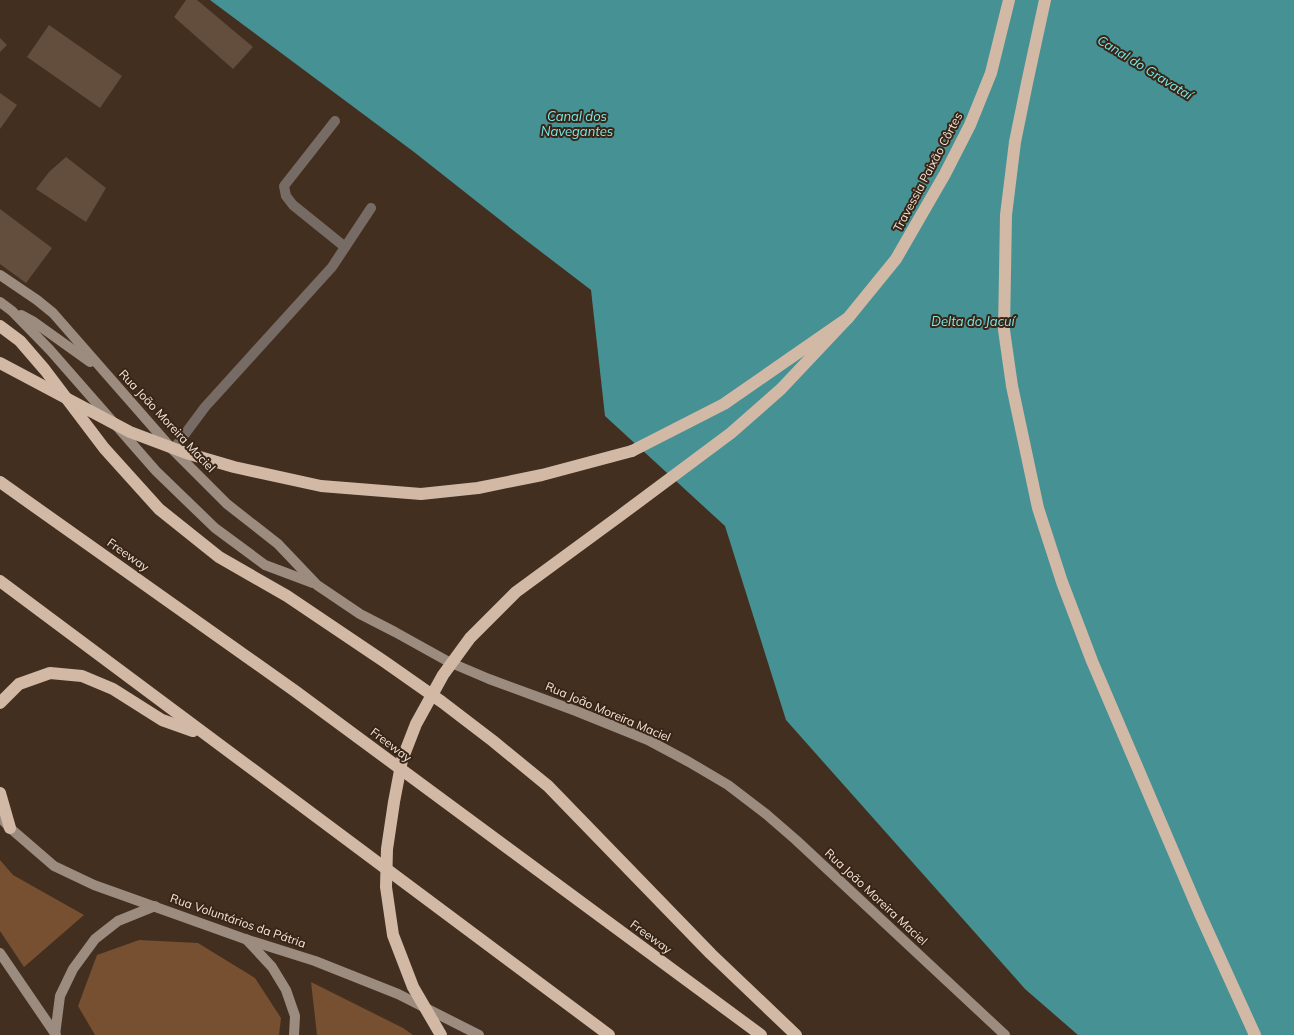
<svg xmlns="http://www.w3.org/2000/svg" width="1294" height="1035" font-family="Mulish,sans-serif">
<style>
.green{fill:#765030}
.water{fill:#469193}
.building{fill:#634e3d}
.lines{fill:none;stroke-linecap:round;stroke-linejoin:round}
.lane{stroke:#776c65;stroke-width:10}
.secondary{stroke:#9c8b7f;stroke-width:10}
.highway{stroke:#d2b9a6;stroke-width:12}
.highway-bridge{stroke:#d2b9a6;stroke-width:12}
.labels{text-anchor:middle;stroke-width:4;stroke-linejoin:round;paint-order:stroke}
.street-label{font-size:12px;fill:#f2e4db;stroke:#392516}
.water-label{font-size:13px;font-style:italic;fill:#79ebed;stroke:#392516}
</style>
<rect width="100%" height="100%" fill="#432f1f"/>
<g class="green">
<path d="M0,860L13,875L84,915L24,967L0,931Z"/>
<path d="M139,940L198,943L255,978L281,1018L279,1035H95L78,1006L97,955Z"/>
<path d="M311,982L403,1028L413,1035H317Z"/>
</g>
<path class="water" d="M210,0H1294V1035H1078L1025,989L786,720L725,526L605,416L591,290L523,238L414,152Z"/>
<g class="building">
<path d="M186,0H197L253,47L233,69L174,17Z"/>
<path d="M49,25L122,76L100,108L27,57Z"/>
<path d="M0,38L7,45L0,52Z"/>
<path d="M0,93L17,105L0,129Z"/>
<path d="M66,157L106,188L86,222L36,189L49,172Z"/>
<path d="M0,209L52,248L26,283L0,264Z"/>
</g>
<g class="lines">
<g class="lane">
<path d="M335,121L284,186L286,196L293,205L345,247"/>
<path d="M173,450L205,407L332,267L371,208"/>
</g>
<g class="secondary">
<path d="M0,275L37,300L53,313L173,450L227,504L278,544L317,585L360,614L395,632L449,662L489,679L576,711L648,740L689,762L728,785L766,814L796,840L1005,1035"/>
<path d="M0,302L12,311L50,350L156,471L215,528L265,565L313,583"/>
<path d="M21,315L34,322L90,362"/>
<path d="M0,817L10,828L54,866L94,885L245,939L315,961L398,994L479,1035"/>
<path d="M246,939L272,967L286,990L295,1016L294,1035"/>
<path d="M0,953L56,1035"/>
<path d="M55,1035L60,996L73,969L95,939L118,921L155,906"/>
</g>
<g class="highway">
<path d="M1045,0L1027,83L1015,142L1006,215L1004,330L1012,386L1038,508L1062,582L1092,661L1200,914L1255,1035"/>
<path d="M0,326L20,341L45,370L104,448L159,509L219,557L287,596L385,662L442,702L493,741L548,786L711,954L796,1035"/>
<path d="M632,451L724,404L848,318L896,259L945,174L970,125L991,73L1009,0"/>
<path d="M0,482L295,691L761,1035"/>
<path d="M0,581L609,1035"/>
<path d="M0,703L19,684L50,673L82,676L113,689L162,720L193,731"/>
<path d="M0,793L10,828"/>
</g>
<g class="highway-bridge">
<path d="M0,363L130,432L186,453L234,467L321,486L421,494L478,488L542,475L632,451"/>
<path d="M441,1035L413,987L393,935L386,887L387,849L394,802L402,760L416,724L443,675L470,638L516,592L621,515L731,433L781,389L848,318"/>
</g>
</g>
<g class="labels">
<g class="street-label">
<text transform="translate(928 172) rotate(-62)" y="4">Travessia Paixão Côrtes</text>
<text transform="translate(167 421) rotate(47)" y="4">Rua João Moreira Maciel</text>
<text transform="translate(128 555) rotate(35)" y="4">Freeway</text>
<text transform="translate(608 712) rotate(23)" y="4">Rua João Moreira Maciel</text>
<text transform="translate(391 745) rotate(37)" y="4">Freeway</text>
<text transform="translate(876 897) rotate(43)" y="4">Rua João Moreira Maciel</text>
<text transform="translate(238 921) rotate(19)" y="4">Rua Voluntários da Pátria</text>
<text transform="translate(651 937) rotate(36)" y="4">Freeway</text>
</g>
<g class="water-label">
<text transform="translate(1145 67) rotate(32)" y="5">Canal do Gravataí</text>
<text x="577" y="121">Canal dos<tspan x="577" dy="15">Navegantes</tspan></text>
<text x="973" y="326">Delta do Jacuí</text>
</g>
</g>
</svg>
